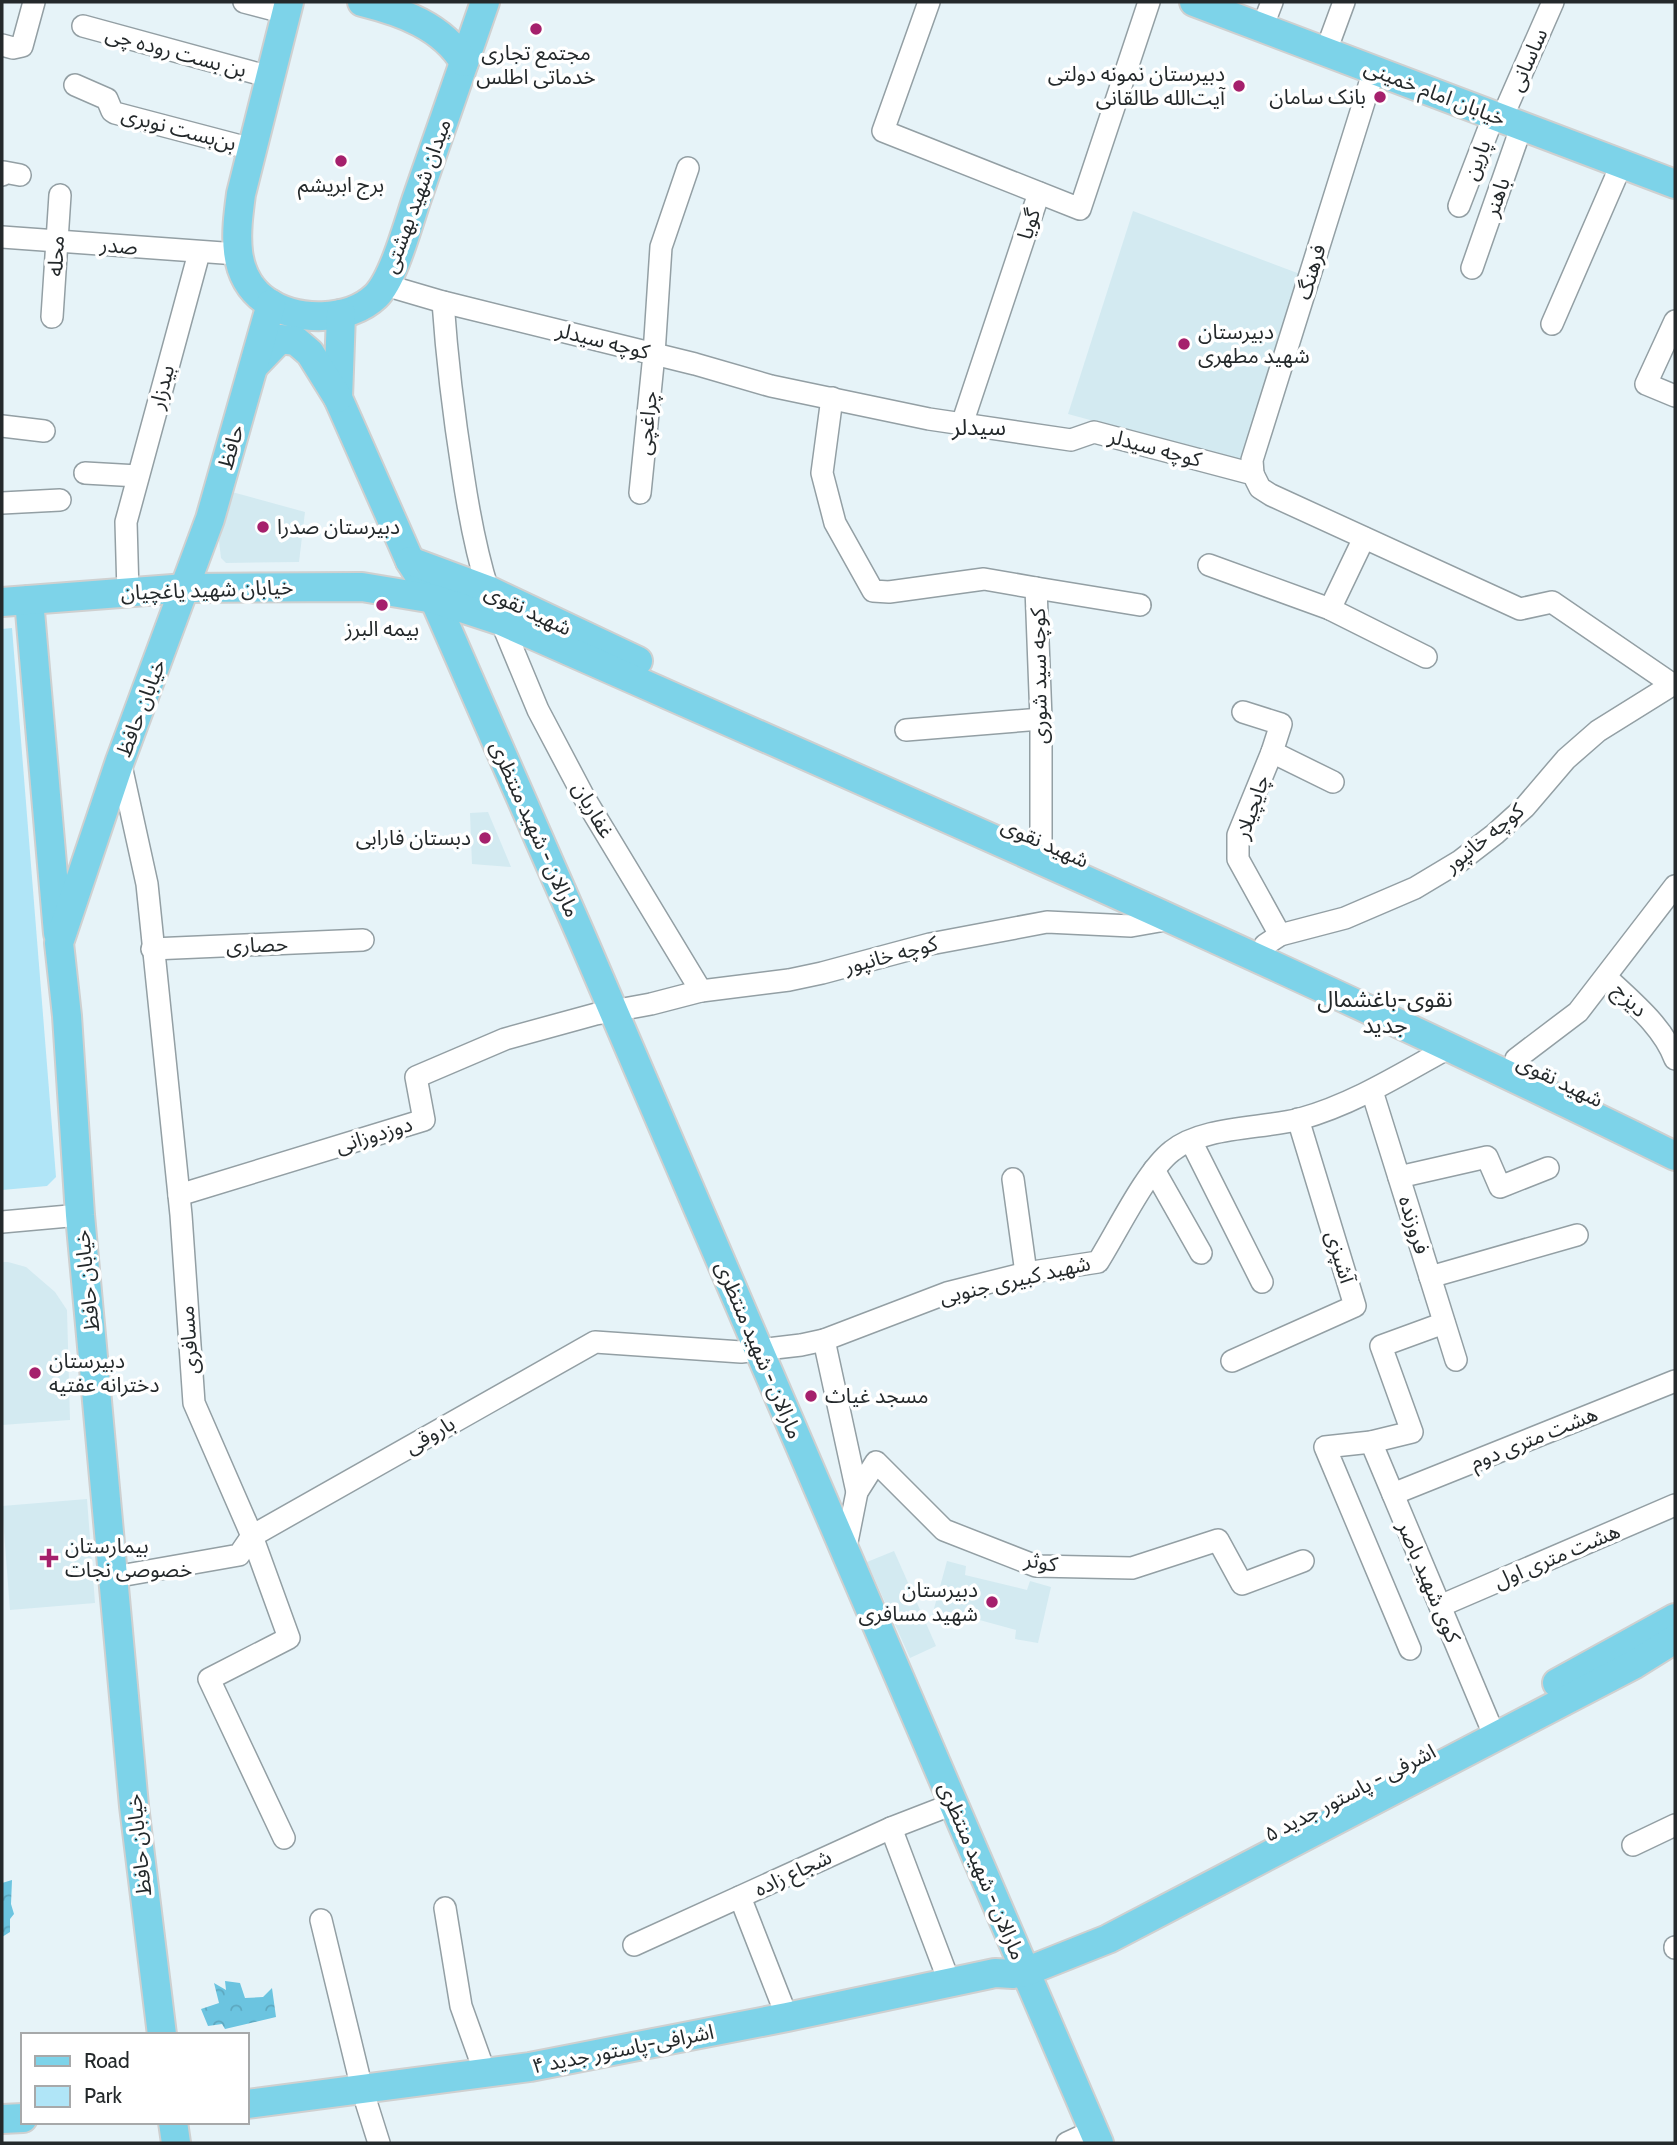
<svg xmlns="http://www.w3.org/2000/svg" width="1677" height="2145" font-family="Cabin,'Noto Sans Arabic',sans-serif">
<style>
.built{fill:#d3eaf1}
.green{fill:#b0e5f7}
.forest{fill:url(#forest-crowns)}
.lines{fill:none;stroke-linecap:round;stroke-linejoin:round}
.minor-casing{stroke:#939fa4;stroke-width:24}
.major-casing{stroke:#cfd0d0;stroke-width:32}
.minor{stroke:#fff;stroke-width:21}
.major{stroke:#7dd3e9;stroke-width:28}
.poi-dot{fill:#a5206c;stroke:#fff;stroke-width:2.5}
.labels{text-anchor:middle;stroke-width:7;stroke-linejoin:round;paint-order:stroke}
.street-label{font-size:21px;fill:#24292b;stroke:#fff}
.poi-label{font-size:21px;fill:#24292b;stroke:#fff;text-anchor:start}
.neighbourhood-label{font-size:23px;fill:#24292b;stroke:#fff}
</style>
<defs>
<pattern id="forest-crowns" width="20" height="18" patternUnits="userSpaceOnUse" patternTransform="scale(1.75)"><rect width="20" height="18" fill="#6bc4e0"/><path d="M2 6a3 3 0 1 1 6 0M12 15a3 3 0 1 1 6 0" fill="none" stroke="#5da8c0"/></pattern>
</defs>
<rect width="100%" height="100%" fill="#e6f3f8"/>
<g class="built">
<path d="M1133,211L1300,274L1241,461L1068,414Z"/>
<path d="M232,492L305,512L299,562L226,563L221,558L219,541Z"/>
<path d="M488,812L511,867L472,864L470,813Z"/>
<path d="M2,1262H8L26,1267L55,1292L67,1310L70,1420L2,1425Z"/>
<path d="M87,1499L95,1603L10,1610L2,1506Z"/>
<path d="M894,1551L936,1646L910,1658L867,1562Z"/>
<path d="M947,1561L966,1566L965,1575L1027,1590L1030,1581L1051,1587L1038,1643L1015,1639L1016,1630L954,1613L951,1622L932,1616Z"/>
</g>
<path class="green" d="M12,628L56,1177L47,1186L2,1190V629Z"/>
<g class="forest">
<path d="M12,1880L11,1904L14,1914L10,1919V1932L2,1937V1883Z"/>
<path d="M225,1981L240,1983L245,1998L263,1997L272,1988L276,2017L225,2029L222,2024L208,2026L201,2009L219,2003L214,1983L226,1990Z"/>
</g>
<g class="lines">
<defs>
<g id="minor">
<path d="M244,2L286,13"/>
<path d="M929,2L883,131L1080,209L1149,2"/>
<path d="M83,26L270,77"/>
<path d="M1262,28L1272,2"/>
<path d="M2,45L13,48L22,46L34,2"/>
<path d="M1326,51L1344,2"/>
<path d="M75,85L107,99L112,111L115,113L252,149"/>
<path d="M1502,118L1553,2"/>
<path d="M2,175L4,172L20,175"/>
<path d="M1459,206L1494,115"/>
<path d="M2,237L237,254"/>
<path d="M1472,268L1522,125"/>
<path d="M385,285L443,302L695,364L771,386L929,419L1071,440L1094,432L1253,474L1260,488L1271,495L1520,609L1552,602L1672,684"/>
<path d="M443,302C447,360 454,417 463,474C469,514 476,552 488,590"/>
<path d="M52,317L60,195"/>
<path d="M1675,321L1646,384L1675,396"/>
<path d="M1552,324L1622,163"/>
<path d="M832,398L822,473L835,523L873,591L889,592L984,579L1036,588L1041,719V841"/>
<path d="M962,424L1039,193"/>
<path d="M2,426L44,431"/>
<path d="M85,473L138,476"/>
<path d="M1253,474L1252,460L1374,70"/>
<path d="M640,493L654,354L661,247L688,168"/>
<path d="M2,503L60,500"/>
<path d="M1209,565L1330,609L1426,657"/>
<path d="M1036,588L1140,605"/>
<path d="M128,593L126,522L199,253"/>
<path d="M1330,609L1364,538"/>
<path d="M501,621L538,710L585,799L701,991"/>
<path d="M1243,712L1281,724L1272,752L1238,835V859L1280,935"/>
<path d="M906,730L1041,719"/>
<path d="M1272,752L1333,782"/>
<path d="M120,761L147,884L181,1215L194,1403L252,1536L289,1638L209,1679L284,1838"/>
<path d="M1265,945L1280,935L1345,918L1415,888L1460,861L1495,834L1525,807L1566,759L1598,731L1675,683"/>
<path d="M152,949L363,940"/>
<path d="M1606,977C1631,1001 1663,1026 1675,1059"/>
<path d="M1516,1059L1578,1012L1675,886"/>
<path d="M1372,1091L1456,1360"/>
<path d="M1191,1141L1262,1282"/>
<path d="M1154,1170L1201,1253"/>
<path d="M1399,1177L1487,1157L1500,1187L1548,1168"/>
<path d="M1013,1179L1026,1273"/>
<path d="M179,1195L424,1120L416,1077L505,1039L596,1014L651,1004L701,991L789,980L822,973L930,944L1047,922L1131,926L1171,919"/>
<path d="M2,1222L80,1215"/>
<path d="M1430,1277L1577,1235"/>
<path d="M824,1340L857,1492"/>
<path d="M1232,1361L1355,1306L1298,1119"/>
<path d="M1371,1442L1495,1737"/>
<path d="M1393,1494L1675,1381"/>
<path d="M845,1552L857,1492L876,1462L944,1530L1036,1566L1132,1568L1218,1540L1242,1584L1303,1561"/>
<path d="M114,1577L239,1555L252,1536L595,1342L741,1352L801,1345L824,1340L947,1293L1026,1273L1098,1262C1117,1232 1146,1171 1172,1151C1203,1126 1262,1129 1300,1119C1354,1104 1401,1074 1450,1047"/>
<path d="M1440,1606L1675,1505"/>
<path d="M1410,1649L1325,1447L1371,1442L1412,1432L1381,1346L1444,1323"/>
<path d="M891,1828L950,1984"/>
<path d="M1633,1845L1675,1825"/>
<path d="M740,1897L787,2017"/>
<path d="M445,1908L461,2006L485,2073"/>
<path d="M321,1920L362,2089L379,2143"/>
<path d="M634,1945L891,1828L953,1804"/>
<path d="M1675,1948V1947"/>
<path d="M1067,2143L1093,2131"/>
</g>
<g id="major">
<path d="M289,2L241,194C236,232 230,276 266,301C296,322 349,322 376,296C394,278 408,224 417,198C440,133 462,67 485,2"/>
<path d="M362,2C402,12 442,26 464,62"/>
<path d="M1194,2L1675,184"/>
<path d="M341,314L338,398L410,561L434,599L580,933L1099,2143"/>
<path d="M255,365L280,339L296,341L310,353L338,398"/>
<path d="M410,561L488,590L638,661"/>
<path d="M29,600L58,933"/>
<path d="M2,602L186,588L362,587L434,599L501,621C894,795 1289,966 1675,1156"/>
<path d="M1557,1683L1675,1618"/>
<path d="M162,2035L134,1806L80,1215L67,1016L59,943L120,761L210,519L271,304"/>
<path d="M247,2104L530,2067L787,2017L995,1973L1013,1974L1025,1972L1108,1939L1635,1664L1675,1639"/>
<path d="M2,2119L23,2118"/>
<path d="M173,2122L176,2143"/>
</g>
</defs>
<use href="#minor" class="minor-casing"/>
<use href="#major" class="major-casing"/>
<use href="#minor" class="minor"/>
<use href="#major" class="major"/>
</g>
<g class="poi-dot">
<circle cx="536" cy="29" r="7"/>
<circle cx="1239" cy="86" r="7"/>
<circle cx="1380" cy="97" r="7"/>
<circle cx="341" cy="161" r="7"/>
<circle cx="1184" cy="344" r="7"/>
<circle cx="263" cy="527" r="7"/>
<circle cx="382" cy="605" r="7"/>
<circle cx="485" cy="838" r="7"/>
<circle cx="35" cy="1373" r="7"/>
<circle cx="811" cy="1396" r="7"/>
<path d="M45.5 1547.5h7v7h7v7h-7v7h-7v-7h-7v-7h7z"/>
<circle cx="992" cy="1602" r="7"/>
</g>
<g class="labels">
<g class="street-label">
<text transform="translate(176 52) rotate(15)" y="7">بن بست روده چی</text>
<text transform="translate(1528 60) rotate(-66)" y="7">ساسانی</text>
<text transform="translate(1435 93) rotate(21)" y="7">خیابان امام خمینی</text>
<text transform="translate(179 129) rotate(15)" y="7">بن‌بست نوبری</text>
<text transform="translate(1477 160) rotate(-69)" y="7">پارین</text>
<text transform="translate(417 196) rotate(-70)" y="7">میدان شهید بهشتی</text>
<text transform="translate(1497 197) rotate(-71)" y="7">باهنر</text>
<text transform="translate(1029 224) rotate(-72)" y="7">گویا</text>
<text transform="translate(119 246) rotate(5)" y="7">صدر</text>
<text transform="translate(56 256) rotate(-87)" y="7">محله</text>
<text transform="translate(1311 272) rotate(-73)" y="7">فرهنگ</text>
<text transform="translate(603 341) rotate(14)" y="7">کوچه سیدلر</text>
<text transform="translate(162 387) rotate(-75)" y="7">بیدزار</text>
<text transform="translate(647 423) rotate(-84)" y="7">چراغچی</text>
<text transform="translate(231 447) rotate(-74)" y="7">حافظ</text>
<text transform="translate(1155 448) rotate(15)" y="7">کوچه سیدلر</text>
<text transform="translate(207 590) rotate(-2)" y="7">خیابان شهید یاغچیان</text>
<text transform="translate(528 610) rotate(25)" y="7">شهید نقوی</text>
<text transform="translate(1039 676) rotate(-91)" y="7">کوچه سید شوری</text>
<text transform="translate(141 708) rotate(-69)" y="7">خیابان حافظ</text>
<text transform="translate(1252 807) rotate(-71)" y="7">چایچیلار</text>
<text transform="translate(593 810) rotate(60)" y="7">غفاریان</text>
<text transform="translate(535 829) rotate(66)" y="7">مارالان - شهید منتظری</text>
<text transform="translate(1484 838) rotate(-39)" y="7">کوچه خانپور</text>
<text transform="translate(1045 843) rotate(24)" y="7">شهید نقوی</text>
<text transform="translate(257 945) rotate(-2)" y="7">حصاری</text>
<text transform="translate(891 955) rotate(-15)" y="7">کوچه خانپور</text>
<text transform="translate(1630 1000) rotate(45)" y="7">دیزج</text>
<text transform="translate(1560 1081) rotate(26)" y="7">شهید نقوی</text>
<text transform="translate(374 1135) rotate(-17)" y="7">دوزدوزانی</text>
<text transform="translate(1414 1225) rotate(73)" y="7">فروزنده</text>
<text transform="translate(1340 1257) rotate(73)" y="7">آشپزی</text>
<text transform="translate(1015 1280) rotate(-13)" y="7">شهید کبیری جنوبی</text>
<text transform="translate(87 1281) rotate(-96)" y="7">خیابان حافظ</text>
<text transform="translate(189 1340) rotate(-94)" y="7">مسافری</text>
<text transform="translate(759 1350) rotate(67)" y="7">مارالان - شهید منتظری</text>
<text transform="translate(430 1435) rotate(-30)" y="7">باروقی</text>
<text transform="translate(1534 1438) rotate(-22)" y="7">هشت متری دوم</text>
<text transform="translate(1557 1556) rotate(-23)" y="7">هشت متری اول</text>
<text transform="translate(1041 1562) rotate(10)" y="7">کوثر</text>
<text transform="translate(1429 1582) rotate(67)" y="7">کوی شهید باصر</text>
<text transform="translate(1350 1793) rotate(-27)" y="7">اشرفی - پاستور جدید ۵</text>
<text transform="translate(139 1845) rotate(-96)" y="7">خیابان حافظ</text>
<text transform="translate(982 1871) rotate(67)" y="7">مارالان - شهید منتظری</text>
<text transform="translate(793 1873) rotate(-25)" y="7">شجاع زاده</text>
<text transform="translate(623 2049) rotate(-11)" y="7">اشرافی-پاستور جدید ۴</text>
</g>
<g class="poi-label">
<text x="536" y="60" text-anchor="middle">مجتمع تجاری<tspan x="536" dy="24">خدماتی اطلس</tspan></text>
<text x="1225" y="81" text-anchor="end">دبیرستان نمونه‌ دولتی<tspan x="1225" dy="24">آیت‌الله طالقانی</tspan></text>
<text x="1366" y="104" text-anchor="end">بانک سامان</text>
<text x="341" y="192" text-anchor="middle">برج ابریشم</text>
<text x="1198" y="339">دبیرستان<tspan x="1198" dy="24">شهید مطهری</tspan></text>
<text x="277" y="534">دبیرستان صدرا</text>
<text x="382" y="636" text-anchor="middle">بیمه البرز</text>
<text x="471" y="845" text-anchor="end">دبستان فارابی</text>
<text x="49" y="1368">دبیرستان<tspan x="49" dy="24">دخترانه عفتیه</tspan></text>
<text x="825" y="1403">مسجد غیاث</text>
<text x="65" y="1553">بیمارستان<tspan x="65" dy="24">خصوصی نجات</tspan></text>
<text x="978" y="1597" text-anchor="end">دبیرستان<tspan x="978" dy="24">شهید مسافری</tspan></text>
</g>
<g class="neighbourhood-label">
<text x="979" y="435">سیدلر</text>
<text x="1385" y="1007">نقوی-باغشمال<tspan x="1385" dy="26">جدید</tspan></text>
</g>
</g>
<rect width="1677" height="2145" fill="none" stroke="#24292b" stroke-width="7"/>
<rect x="21" y="2033" width="228" height="91" fill="#ffffff" stroke="#a7a9aa" stroke-width="2"/>
<rect x="35" y="2056" width="35" height="10" fill="#7dd3e9" stroke="#a7a9aa" stroke-width="2"/>
<text x="84" y="2068" font-size="21" fill="#24292b">Road</text>
<rect x="35" y="2086" width="35" height="21" fill="#b0e5f7" stroke="#a7a9aa" stroke-width="2"/>
<text x="84" y="2103" font-size="21" fill="#24292b">Park</text>
</svg>
